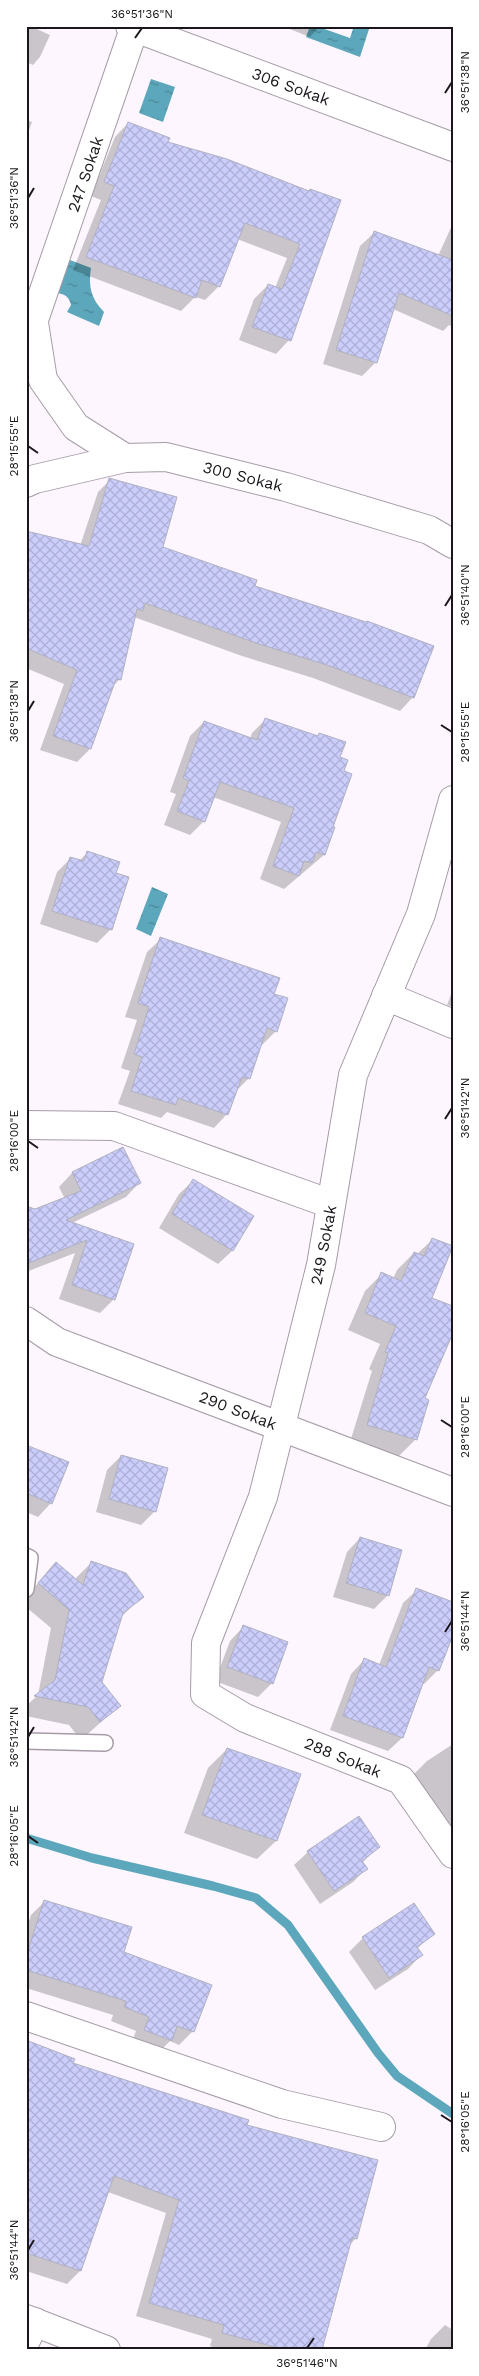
<svg xmlns="http://www.w3.org/2000/svg" width="479" height="2376" font-family="'Work Sans',sans-serif">
<style>
.water{fill:url(#water-ripples)}
.shadow{fill:#0003}
.lines{fill:none;stroke-linecap:round;stroke-linejoin:round}
.stream{stroke:#5ca7bb;stroke-width:9}
.building{fill:url(#building-cross-hatch);stroke:#b0b1c0}
.service-casing{stroke:#a69ba7;stroke-width:18}
.minor-casing{stroke:#a69ba7;stroke-width:30}
.tertiary-casing{stroke:#a69ba7;stroke-width:30}
.service{stroke:#fff;stroke-width:15}
.minor{stroke:#fff;stroke-width:28}
.tertiary{stroke:#fff;stroke-width:28}
.ticks{fill:none;stroke:#1a161b;stroke-width:2}
.labels{text-anchor:middle;stroke-width:4.5;stroke-linejoin:round;paint-order:stroke}
.street-label{font-size:16px;fill:#1a161b;stroke:#fff}
.neatline{fill:none;stroke:#1a161b;stroke-width:2}
.ticks-label{font-size:12px;text-anchor:middle;fill:#1a161b}
</style>
<defs>
<pattern id="water-ripples" width="26" height="14" patternUnits="userSpaceOnUse" patternTransform="scale(1.25)"><rect width="26" height="14" fill="#5ca7bb"/><path d="M2 4q2-2 4 0t4 0M15 11q2-2 4 0t4 0" fill="none" stroke="#4b8797"/></pattern>
<pattern id="building-cross-hatch" width="8" height="8" patternUnits="userSpaceOnUse" patternTransform="scale(1.25)"><rect width="8" height="8" fill="#cbcdfb"/><path d="M0 0l8 8M0 8l8-8" fill="none" stroke="#aeafd7"/></pattern>
</defs>
<rect width="100%" height="100%" fill="#fdf6fe"/>
<g class="water">
<path d="M310,26H316L350,38L354,26H370L360,57L306,37Z"/>
<path d="M151,79L175,87L163,122L139,113Z"/>
<path d="M70,260L91,268C88,286 91,299 104,312L99,326L67,312L71,305C69,297 66,295 58,293Z"/>
<path d="M152,887L168,894L151,936L136,929Z"/>
</g>
<g class="shadow">
<path d="M30,26L50,35L40,57L33,65L26,62V30Z"/>
<path d="M282,26H320L310,37Z"/>
<path d="M26,120L32,122L26,138Z"/>
<path d="M128,123L167,143L309,192L289,340L276,354L239,340L254,299L268,285L275,288L287,258L237,239L219,286L205,300L195,297L181,311L73,270L101,200L91,196L115,137Z"/>
<path d="M453,223V327L449,325L443,331L393,309L376,362L362,376L323,364L360,246L374,233L438,256Z"/>
<path d="M111,479L161,548L253,587L413,697L400,711L313,678L242,656L134,617L120,679L112,687L90,749L77,762L40,750L64,684L26,668V532L80,546L98,492Z"/>
<path d="M266,719L316,737L319,734L338,758L342,772L350,775L324,855L284,889L260,879L281,822L213,797L204,821L190,835L164,825L176,794L170,792L190,736L204,722L250,739L252,733Z"/>
<path d="M87,853L114,874L127,878L110,930L97,943L40,924L57,872L71,858L79,861Z"/>
<path d="M161,939L273,994L276,1031L262,1045L260,1044L248,1079L235,1092L227,1114L214,1128L167,1112L161,1118L118,1104L130,1071L121,1068L137,1020L125,1017L147,952Z"/>
<path d="M453,989V1007L447,1005Z"/>
<path d="M123,1148L139,1183L126,1197L72,1223L132,1244L114,1299L100,1313L59,1299L75,1253L26,1272V1214L65,1199L59,1187L72,1173Z"/>
<path d="M193,1181L253,1217L232,1251L218,1264L159,1228L179,1194Z"/>
<path d="M433,1239L452,1248L431,1298L423,1399L416,1439L399,1456L350,1442L372,1371L369,1369L380,1344L348,1330L365,1291L382,1274L393,1279L397,1270L414,1253L417,1254Z"/>
<path d="M26,1447L51,1503L38,1517L26,1512Z"/>
<path d="M121,1456L155,1511L141,1525L96,1512L107,1470Z"/>
<path d="M360,1538L388,1595L374,1609L333,1597L347,1552Z"/>
<path d="M92,1562L142,1597L120,1618L101,1682L119,1706L81,1740L69,1725L26,1716V1706L38,1695L51,1628L26,1607V1596L56,1564L74,1580Z"/>
<path d="M417,1590L438,1670L424,1684L422,1683L402,1738L388,1751L330,1730L351,1674L364,1660L379,1665L403,1603Z"/>
<path d="M243,1627L272,1683L258,1697L215,1681L230,1641Z"/>
<path d="M453,1744V1836L413,1775L427,1761Z"/>
<path d="M227,1749L299,1775L276,1841L257,1859L184,1833L208,1768Z"/>
<path d="M378,1847L362,1863L366,1869L353,1882L320,1904L294,1865L308,1852Z"/>
<path d="M45,1901L122,1953L193,2031L179,2045L170,2041L157,2054L131,2044L136,2031L111,2021L113,2015L26,1988V1930L31,1915Z"/>
<path d="M433,1933L417,1949L421,1955L408,1969L375,1990L349,1952L363,1938Z"/>
<path d="M26,2046L245,2126L356,2238L349,2246L321,2350H222L210,2346L212,2339L136,2316L166,2213L108,2192L80,2271L67,2284L26,2271Z"/>
<path d="M445,2325L453,2330V2350H425L431,2339Z"/>
</g>
<g class="lines">
<path class="stream" d="M26,1838L92,1858L213,1886L256,1898L288,1925L378,2053L397,2076L453,2114"/>
</g>
<g class="building">
<path d="M128,122L170,138L168,142L227,159L309,191L310,189L341,200L291,341L252,327L268,284L282,289L300,244L245,223L220,287L202,280L196,298L86,257L114,186L104,182Z"/>
<path d="M374,231L453,260V316L399,293L377,363L336,350Z"/>
<path d="M109,478L177,497L163,547L257,580L255,586L366,622L367,621L434,646L414,698L327,665L256,643L145,603L143,611L137,609L121,680L116,679L91,749L53,736L77,670L26,648V531L89,546Z"/>
<path d="M265,718L318,736L319,733L346,742L340,757L348,760L344,771L352,774L333,827H335L325,855L316,852L312,863L304,861L299,876L273,866L294,808L220,782L205,822L177,811L189,781L183,778L204,721L257,740Z"/>
<path d="M87,851L120,862L116,873L129,877L112,930L52,911L70,857L84,861Z"/>
<path d="M160,937L280,978L274,994L288,998L277,1032L267,1028L250,1079L242,1077L228,1115L178,1098L176,1105L131,1091L142,1057L134,1054L149,1007L138,1003Z"/>
<path d="M123,1147L141,1183L66,1220L134,1244L115,1300L72,1285L87,1240L26,1264V1206L35,1209L81,1191L72,1172Z"/>
<path d="M193,1179L254,1216L233,1251L172,1214Z"/>
<path d="M432,1238L453,1246L432,1298L453,1306V1333L425,1398L429,1400L417,1440L367,1425L388,1353L385,1352L396,1326L365,1313L381,1272L401,1281L414,1252L424,1256Z"/>
<path d="M26,1445L69,1462L52,1504L26,1493Z"/>
<path d="M121,1455L168,1468L156,1512L109,1499Z"/>
<path d="M360,1537L402,1550L389,1596L346,1583Z"/>
<path d="M91,1561L126,1573L144,1597L123,1613L102,1682L121,1706L100,1722L88,1707L34,1696L55,1680L69,1610L38,1583L56,1562L83,1585Z"/>
<path d="M416,1588L453,1602V1635L439,1671L429,1667L403,1738L343,1716L364,1658L386,1667Z"/>
<path d="M243,1625L288,1642L273,1684L227,1667Z"/>
<path d="M227,1748L301,1774L277,1841L202,1815Z"/>
<path d="M359,1816L380,1847L362,1861L368,1869L334,1891L307,1851Z"/>
<path d="M44,1900L132,1927L124,1952L212,1985L194,2032L177,2026L172,2041L144,2030L149,2017L124,2007L126,2001L26,1970V1957Z"/>
<path d="M414,1903L435,1934L417,1947L423,1955L389,1978L362,1937Z"/>
<path d="M26,2040L75,2059L73,2063L249,2120L247,2125L378,2160L357,2239L352,2238L322,2350H286L222,2333L224,2325L149,2303L179,2200L114,2176L81,2271L26,2253Z"/>
</g>
<g class="lines">
<defs>
<g id="service">
<path d="M26,1556L30,1558L26,1589"/>
<path d="M26,1741L105,1743"/>
</g>
<g id="minor">
<path d="M130,26L453,147"/>
<path d="M34,323L43,380L76,427L125,458"/>
<path d="M26,343L135,26"/>
<path d="M26,483L35,479L125,458L166,457L286,487L429,530L453,544"/>
<path d="M453,800L421,914L353,1075L321,1265L263,1497L206,1643L205,1694L245,1718L401,1780L453,1854"/>
<path d="M386,996L453,1024"/>
<path d="M26,1125L114,1126L331,1204"/>
<path d="M26,1321L57,1342L453,1492"/>
<path d="M26,2016L282,2104L381,2127"/>
<path d="M26,2340L35,2322"/>
</g>
<path id="tertiary" d="M26,2319L106,2350"/>
</defs>
<use href="#service" class="service-casing"/>
<use href="#minor" class="minor-casing"/>
<use href="#tertiary" class="tertiary-casing"/>
<use href="#service" class="service"/>
<use href="#minor" class="minor"/>
<use href="#tertiary" class="tertiary"/>
</g>
<path class="ticks" d="M135,38L142,28M445,93L452,82M28,198L34,188M28,446L38,453M445,606L452,595M28,711L34,701M441,725L452,732M445,1119L452,1108M28,1141L38,1148M441,1420L452,1427M445,1632L452,1621M28,1737L34,1727M28,1836L38,1843M441,2115L452,2122M28,2250L34,2240M307,2348L314,2338"/>
<g class="labels">
<g class="street-label">
<text transform="translate(291 86) rotate(20)" y="6">306 Sokak</text>
<text transform="translate(85 174) rotate(-71)" y="6">247 Sokak</text>
<text transform="translate(243 476) rotate(14)" y="6">300 Sokak</text>
<text transform="translate(323 1245) rotate(-79)" y="6">249 Sokak</text>
<text transform="translate(238 1410) rotate(21)" y="6">290 Sokak</text>
<text transform="translate(343 1757) rotate(22)" y="6">288 Sokak</text>
</g>
</g>
<rect width="479" height="2376" fill="none" stroke="#ffffff" stroke-width="55"/>
<rect x="28" y="28" width="424" height="2320" class="neatline"/>
<g class="ticks-label">
<text x="142" y="18">36°51'36"N</text>
<text transform="translate(465 82) rotate(-90)" y="4">36°51'38"N</text>
<text transform="translate(14 198) rotate(-90)" y="4">36°51'36"N</text>
<text transform="translate(14 446) rotate(-90)" y="4">28°15'55"E</text>
<text transform="translate(465 595) rotate(-90)" y="4">36°51'40"N</text>
<text transform="translate(14 711) rotate(-90)" y="4">36°51'38"N</text>
<text transform="translate(465 732) rotate(-90)" y="4">28°15'55"E</text>
<text transform="translate(465 1108) rotate(-90)" y="4">36°51'42"N</text>
<text transform="translate(14 1141) rotate(-90)" y="4">28°16'00"E</text>
<text transform="translate(465 1427) rotate(-90)" y="4">28°16'00"E</text>
<text transform="translate(465 1621) rotate(-90)" y="4">36°51'44"N</text>
<text transform="translate(14 1737) rotate(-90)" y="4">36°51'42"N</text>
<text transform="translate(14 1836) rotate(-90)" y="4">28°16'05"E</text>
<text transform="translate(465 2122) rotate(-90)" y="4">28°16'05"E</text>
<text transform="translate(14 2250) rotate(-90)" y="4">36°51'44"N</text>
<text x="307" y="2367">36°51'46"N</text>
</g>
</svg>
